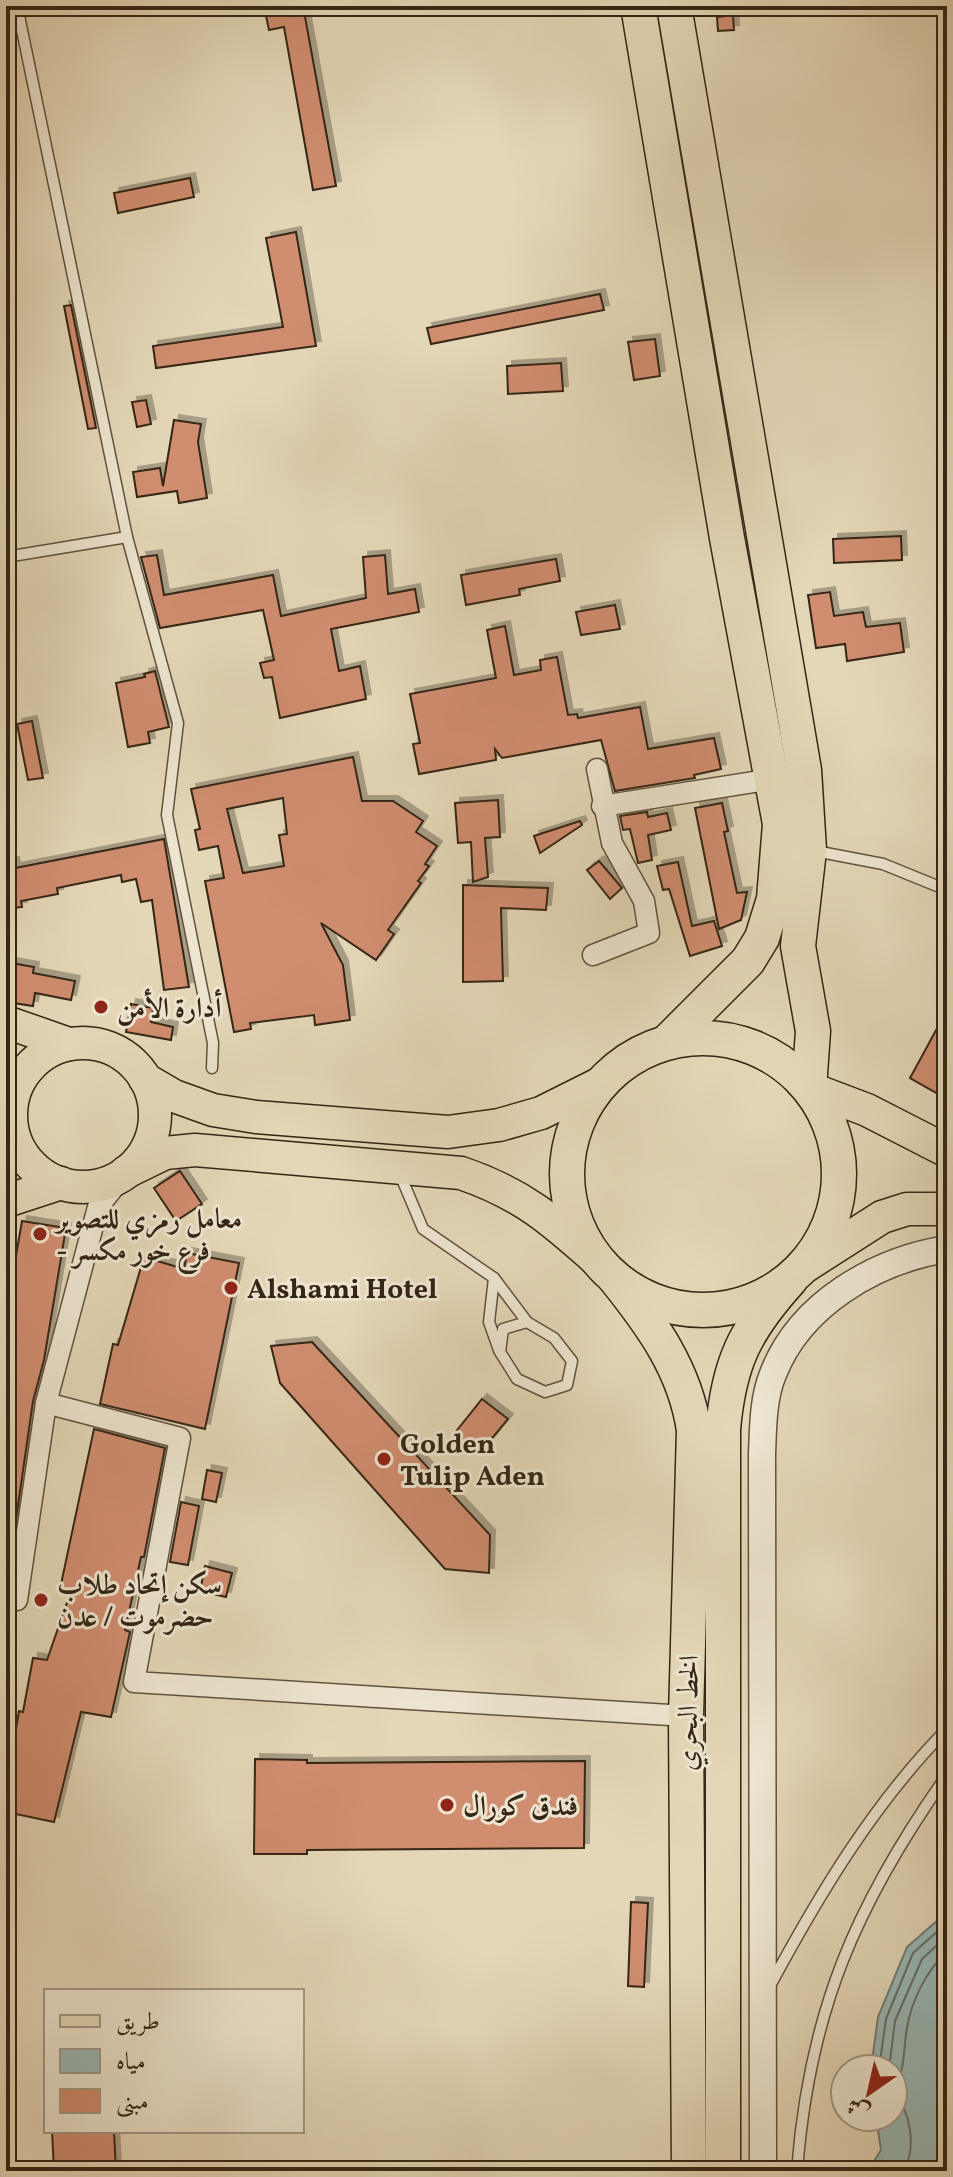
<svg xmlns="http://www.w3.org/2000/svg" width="953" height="2177" font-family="Vollkorn,Amiri,serif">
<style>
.water{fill:#98b8b7;stroke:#707d76;stroke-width:2}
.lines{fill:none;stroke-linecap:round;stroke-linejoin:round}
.shore{stroke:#666e66;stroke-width:2}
.building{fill:#d08d6f;stroke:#342515;stroke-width:2;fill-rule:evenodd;filter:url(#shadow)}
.service-casing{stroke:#60523e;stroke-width:13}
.minor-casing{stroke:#60523e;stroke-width:23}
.tertiary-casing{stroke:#60523e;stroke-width:29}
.primary-casing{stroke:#342515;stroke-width:35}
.trunk-casing{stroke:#342515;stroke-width:37}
.service{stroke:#ede5d0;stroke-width:10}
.minor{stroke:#ede5d0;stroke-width:20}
.tertiary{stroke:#ede5d0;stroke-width:26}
.primary{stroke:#e4d7b7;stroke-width:32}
.trunk{stroke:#e4d7b7;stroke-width:34}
.poi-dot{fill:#8f2418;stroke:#ede5d0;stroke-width:3}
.labels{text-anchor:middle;stroke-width:6;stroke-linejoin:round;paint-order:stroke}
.poi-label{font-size:28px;font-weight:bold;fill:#342515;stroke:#ede5d0;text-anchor:start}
.street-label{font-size:28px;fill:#342515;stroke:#ede5d0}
</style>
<defs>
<filter id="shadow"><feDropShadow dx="5" dy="-5" stdDeviation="0" flood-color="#0004"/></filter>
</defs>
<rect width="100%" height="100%" fill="#e4d7b7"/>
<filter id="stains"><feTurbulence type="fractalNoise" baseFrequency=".0025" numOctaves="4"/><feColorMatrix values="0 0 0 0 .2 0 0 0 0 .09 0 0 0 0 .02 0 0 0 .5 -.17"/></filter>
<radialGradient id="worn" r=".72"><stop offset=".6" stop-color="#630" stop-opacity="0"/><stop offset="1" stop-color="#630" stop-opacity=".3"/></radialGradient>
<path class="water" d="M947,1912V2171H868L881,2150L876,2117H893V2069H871L878,2017L907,1947Z"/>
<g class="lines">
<g class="shore">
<path d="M879,2069L886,2019L913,1953L947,1923"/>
<path d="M889,2069L895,2021L922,1959L947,1936"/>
<path d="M893,2089C906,2072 903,2048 907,2028C911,2002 927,1969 947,1952"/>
<path d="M893,2093C911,2111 917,2149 903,2171"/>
</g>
</g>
<g class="building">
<path d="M264,6H303L336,186L313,190L284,27L269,30Z"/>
<path d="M733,15L734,30L718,31L717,17Z"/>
<path d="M190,178L194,197L118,213L114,193Z"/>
<path d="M296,232L316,346L156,368L153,346L283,327L266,238Z"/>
<path d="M600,294L604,310L431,344L427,328Z"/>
<path d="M71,305L96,428L88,429L64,306Z"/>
<path d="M655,339L660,376L634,380L628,342Z"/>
<path d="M561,363L563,391L508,394L507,366Z"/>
<path d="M146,400L151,424L137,427L132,402Z"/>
<path d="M174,420L201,424L198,442L207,498L179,503L177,491L137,497L133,472L160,468L163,486Z"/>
<path d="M901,536L902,560L834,563L833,539Z"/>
<path d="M157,555L164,595L273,575L281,616L366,598L363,557L385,555L388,594L415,589L419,612L331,629L339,671L360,666L366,699L280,718L272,677L264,678L260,663L274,660L263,610L160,628L141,557Z"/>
<path d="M556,559L560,581L519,589L520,595L466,605L461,575Z"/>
<path d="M830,592L834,616L863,612L866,627L900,623L904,652L847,661L845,644L816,648L808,595Z"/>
<path d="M615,605L620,629L581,635L576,612Z"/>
<path d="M505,626L514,675L541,670L540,660L557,657L568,715L577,714L578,718L640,707L648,749L714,738L721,769L694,775L695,778L615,791L601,740L502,758L495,749L496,760L419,774L413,744L420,743L410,694L496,678L487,630Z"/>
<path d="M155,671L169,727L148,732L150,743L128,747L116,683L145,677L144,674Z"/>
<path d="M32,721L43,778L28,780L17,724Z"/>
<path d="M353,757L362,801H393L423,821L416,832L437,846L425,864L429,866L418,881L421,883L388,930L394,934L376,960L321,923L343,965L350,1020L315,1025L314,1015L250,1023L251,1029L234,1032L205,881L224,878L218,846L199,850L195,830L200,829L191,789ZM283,798L287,834L279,835L284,866L243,873L227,809Z"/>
<path d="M498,800L500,837L485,838L488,877L473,882L471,842L458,843L455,803Z"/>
<path d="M722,803L728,831L724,832L737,893L747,892L741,920L719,929L695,808Z"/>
<path d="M647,812L648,817L667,813L671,830L648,835L652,860L638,863L630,829L623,830L620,816Z"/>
<path d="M580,821L582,825L540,853L534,836Z"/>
<path d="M164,839L189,987L164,990L152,900L141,902L136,879L122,882L121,875L57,888L58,894L21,901L22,907L6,909V862H14L15,868Z"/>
<path d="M599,861L622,888L610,899L587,870Z"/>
<path d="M678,862L692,926L714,921L722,946L690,956L669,889L663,890L657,866Z"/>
<path d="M463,885L548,888L546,910L501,908L503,981L463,982Z"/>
<path d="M6,962L34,967L33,973L75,981L71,1000L35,993L33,1006L6,1002Z"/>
<path d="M131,1004L153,1008L151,1022L173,1027L171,1040L126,1032Z"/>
<path d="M947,1010V1099L910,1078Z"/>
<path d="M180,1171L202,1204L176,1221L154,1188Z"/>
<path d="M22,1221L66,1228L44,1360L33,1401L13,1540L6,1539V1314Z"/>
<path d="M187,1253L239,1263L205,1429L100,1404L113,1344L118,1345L144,1257L184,1269Z"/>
<path d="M312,1342L490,1535L489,1573L445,1569L280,1383L271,1346Z"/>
<path d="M482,1399L508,1419L479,1454L454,1434Z"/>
<path d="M94,1429L165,1448L144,1557H141L125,1630L130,1632L111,1717L81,1712L54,1822L6,1812V1787L19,1711L23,1712L33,1658L47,1660L71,1591L60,1589Z"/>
<path d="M207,1470L222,1473L216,1502L202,1499Z"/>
<path d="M181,1502L199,1506L188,1565L170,1562Z"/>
<path d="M205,1566L232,1573L226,1597L200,1591Z"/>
<path d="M255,1759L307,1760V1763L585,1761L584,1848L307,1850V1854H254Z"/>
<path d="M631,1902L648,1903L644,1987L628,1986Z"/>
<path d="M52,2131H114L116,2171H54Z"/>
</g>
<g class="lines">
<defs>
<g id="service">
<path d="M17,6L127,537L178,723L167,815L213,1043L212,1068"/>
<path d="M6,557L127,537"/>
<path d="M815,851L883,864L947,890"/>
<path d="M399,1172L423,1229L494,1278L527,1322"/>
<path d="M494,1278L489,1322L499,1350"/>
<path d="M527,1322L554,1338L572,1361L567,1385L545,1392L517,1379L500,1352L503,1329Z"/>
<path d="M771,1984C820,1893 874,1803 947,1729"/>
<path d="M797,2171C809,2012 856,1904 947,1775"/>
</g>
<g id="minor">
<path d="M602,806L772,779"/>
<path d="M593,955L649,933L644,901L612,843L597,769"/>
<path d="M46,1403L180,1438L134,1682L686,1716"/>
<path d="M6,1598L17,1600L46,1403L98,1207L126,1172"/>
</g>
<path id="tertiary" d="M763,2171L762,1454C763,1428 763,1398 773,1374C800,1304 876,1260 947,1249"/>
<g id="primary">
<path d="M6,1022L69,1044"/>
<circle cx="83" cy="1115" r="72"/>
<path d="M145,1079L174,1096L213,1110L256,1117L448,1132L499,1125L541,1113L601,1083"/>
<path d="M809,1088L867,1110L947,1151"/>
<path d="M126,1172L165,1153L195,1150L461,1173C523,1194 553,1221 600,1263"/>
<path d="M6,1201L61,1183"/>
<path d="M804,1267L882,1217L907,1209H947"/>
</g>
<g id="trunk">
<path d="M638,6L727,538L780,824L774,899L762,938L748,961L667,1042"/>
<path d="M674,6L804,770L809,850L798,946L813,1031L809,1088"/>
<circle cx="703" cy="1174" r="136"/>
<path d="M614,1277C651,1323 685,1369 694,1430L686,1716L689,2171"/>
<path d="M723,2171V1429C729,1362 745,1330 790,1280"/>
</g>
</defs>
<use href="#service" class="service-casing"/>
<use href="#minor" class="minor-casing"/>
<use href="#tertiary" class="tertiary-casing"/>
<use href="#primary" class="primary-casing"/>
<use href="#trunk" class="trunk-casing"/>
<use href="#service" class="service"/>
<use href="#minor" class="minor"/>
<use href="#tertiary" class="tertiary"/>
<use href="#primary" class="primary"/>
<use href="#trunk" class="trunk"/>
</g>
<g class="poi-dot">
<circle cx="101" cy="1007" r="8"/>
<circle cx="40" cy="1234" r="8"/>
<circle cx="231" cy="1288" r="8"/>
<circle cx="384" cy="1459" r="8"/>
<circle cx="41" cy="1600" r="8"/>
<circle cx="447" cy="1805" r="8"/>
</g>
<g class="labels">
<g class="poi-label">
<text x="117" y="1017">أدارة الأمن</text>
<text x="56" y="1228">معامل رمزي للتصوير<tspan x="56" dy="32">- فرع خور مكسر</tspan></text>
<text x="247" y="1298">Alshami Hotel</text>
<text x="400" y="1453">Golden<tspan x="400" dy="32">Tulip Aden</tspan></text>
<text x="57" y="1594">سكن إتحاد طلاب<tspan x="57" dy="32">حضرموت / عدن</tspan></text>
<text x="463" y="1815">فندق كورال</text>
</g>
<g class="street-label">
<text transform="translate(687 1713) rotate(-89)" y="10">الخط البحري</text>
</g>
</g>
<rect width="953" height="2177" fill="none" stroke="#e4d7b7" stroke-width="32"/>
<rect x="8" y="8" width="937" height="2161" fill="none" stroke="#342515" stroke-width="4"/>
<rect x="16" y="16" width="921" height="2145" fill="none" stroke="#342515" stroke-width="2"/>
<rect x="44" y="1989" width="260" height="144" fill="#ede5d0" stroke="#a39885" stroke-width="2"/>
<rect x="60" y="2015" width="40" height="12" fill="#e4d7b7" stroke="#a39885" stroke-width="2"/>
<text x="116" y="2029" font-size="24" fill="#342515">طريق</text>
<rect x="60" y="2049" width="40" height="24" fill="#98b8b7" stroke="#a39885" stroke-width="2"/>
<text x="116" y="2069" font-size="24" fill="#342515">مياه</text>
<rect x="60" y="2089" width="40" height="24" fill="#d08d6f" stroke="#a39885" stroke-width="2"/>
<text x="116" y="2109" font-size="24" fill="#342515">مبنى</text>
<g transform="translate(869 2093) rotate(214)"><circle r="38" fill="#ede5d0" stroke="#a39885" stroke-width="2"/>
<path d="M0-6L14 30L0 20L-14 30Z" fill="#8f2418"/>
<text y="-12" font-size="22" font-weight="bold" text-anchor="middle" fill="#342515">ش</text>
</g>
<rect width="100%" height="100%" filter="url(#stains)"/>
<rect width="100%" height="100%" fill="url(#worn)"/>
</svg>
